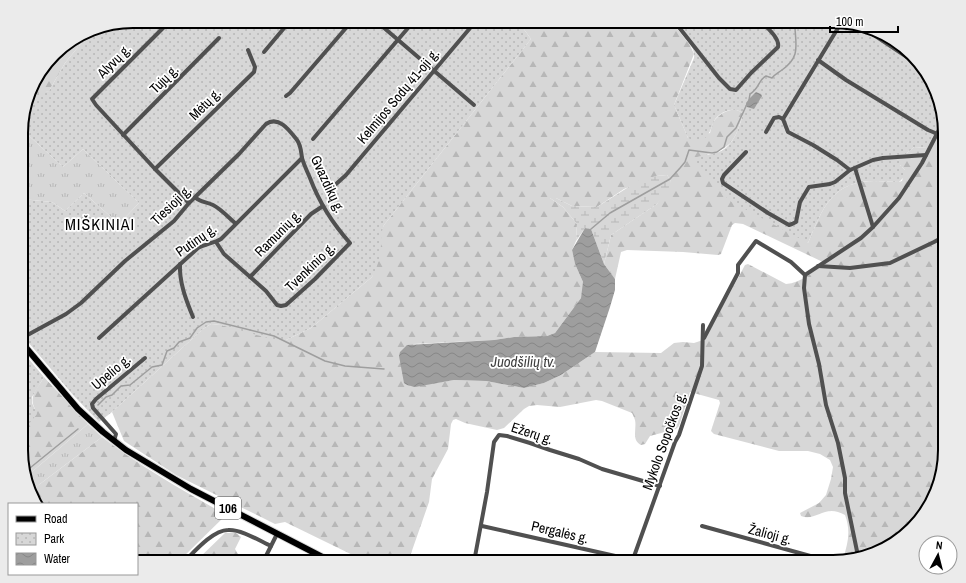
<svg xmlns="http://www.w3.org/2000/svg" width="966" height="583" font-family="'Archivo Narrow',sans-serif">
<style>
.grass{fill:url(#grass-tufts)}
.forest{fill:url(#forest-firs);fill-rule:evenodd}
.wetland{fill:url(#wetland-marsh)}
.park{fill:url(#park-dots)}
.water{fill:url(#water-waves)}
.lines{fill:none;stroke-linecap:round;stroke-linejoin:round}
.stream{stroke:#9e9e9e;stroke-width:1.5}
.primary-casing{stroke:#dbdbdb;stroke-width:8}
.minor{stroke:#505050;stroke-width:4}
.primary{stroke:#000;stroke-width:6}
.labels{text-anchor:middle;stroke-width:3.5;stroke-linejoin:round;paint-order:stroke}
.shield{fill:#fff;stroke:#4c4c4c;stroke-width:1}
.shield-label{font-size:13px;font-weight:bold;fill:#000}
.street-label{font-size:14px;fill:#000;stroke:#fff}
.water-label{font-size:15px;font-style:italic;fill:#3f3f3f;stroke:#fff}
.quarter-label{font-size:16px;letter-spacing:1px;fill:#000;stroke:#fff}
.rim{fill:none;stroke:#000;stroke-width:2}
</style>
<defs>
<pattern id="grass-tufts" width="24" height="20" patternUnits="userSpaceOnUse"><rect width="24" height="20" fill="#d7d7d7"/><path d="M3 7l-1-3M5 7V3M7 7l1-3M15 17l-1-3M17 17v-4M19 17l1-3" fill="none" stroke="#b7b7b7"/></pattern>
<pattern id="forest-firs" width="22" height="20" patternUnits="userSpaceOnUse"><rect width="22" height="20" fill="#d7d7d7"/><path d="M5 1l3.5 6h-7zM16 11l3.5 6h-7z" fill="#b7b7b7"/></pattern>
<pattern id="wetland-marsh" width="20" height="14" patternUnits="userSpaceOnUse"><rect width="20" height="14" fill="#d7d7d7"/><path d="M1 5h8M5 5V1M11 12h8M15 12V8" fill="none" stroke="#b7b7b7"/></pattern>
<pattern id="park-dots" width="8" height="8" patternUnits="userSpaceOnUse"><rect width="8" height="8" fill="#d7d7d7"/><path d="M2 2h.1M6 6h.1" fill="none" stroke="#b7b7b7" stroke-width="1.8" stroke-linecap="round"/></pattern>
<pattern id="water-waves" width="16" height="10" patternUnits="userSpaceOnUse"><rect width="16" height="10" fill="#9e9e9e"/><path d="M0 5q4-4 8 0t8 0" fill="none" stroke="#868686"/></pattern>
</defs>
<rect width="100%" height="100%" fill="#fff"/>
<g class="grass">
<path d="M27,134L63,167L83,149L139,203L119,224L84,193L65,211L52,202L22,199V141Z"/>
<path d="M88,424L102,437L32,490L27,476Z"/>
</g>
<g class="forest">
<path d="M518,21H671L690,45L694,54L674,105L688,138L710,133C711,129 712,124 714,121C721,112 735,105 743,114C736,137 733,149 707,154L808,243C820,216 828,187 862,182C874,180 887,182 899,182L902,181L905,170L900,165V159L914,147L928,148L933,136L945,139V457L930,506L889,547L844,560L843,559C848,543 851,531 845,515C825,503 816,522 801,516L800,513L819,503L826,495L831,479L833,467L830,460L820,454L808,451H779L714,434L711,431L720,403L719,400L690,392L679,426L676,429L650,436L645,444L641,445C631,440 637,429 635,420C634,417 633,415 632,413L602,401L596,400L560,407L537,405L529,406L524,409L504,428L497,430L465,423L456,419L453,420L451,424L448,449L432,479L429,502L408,562H367L285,522L275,524L176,475L124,441L112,412L203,329L211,324L221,325L286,340L311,328L372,277L379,255L381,231L384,225L531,39ZM667,175L671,181L657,204L611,235L604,264L615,279L621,252L627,250L683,252L718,255L721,254L732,225L735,223L743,224L825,263C813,272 801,283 786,284L748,264L745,265L706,337L703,340L694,343L683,342L674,343L661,353L595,352L561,375L544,383L524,388L486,381L454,380L435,383L413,344L494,340L514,337L547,336L555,333L581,298L583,290V282L575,264L572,250L576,241L577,224L563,207L550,198H556L572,206L597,207L624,189L656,176Z"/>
<path d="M91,29H93L65,63L49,91L29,97L33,83L59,49Z"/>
<path d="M44,377L88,424L27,476L22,464V425H28L35,409C28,396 38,388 44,377Z"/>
<path d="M102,437C141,467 184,491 226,515L178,562H137V504H37L32,490Z"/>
<path d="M225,533H236L241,537L235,549L238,554L236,562H190L197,560Z"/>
</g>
<path class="wetland" d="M667,175L671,181L668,190L657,204L611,235L604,264L591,229L585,228L576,241L577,224L563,207L550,198H556L572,206L597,207L638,181L656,176Z"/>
<g class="park">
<path d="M133,21H518L531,39L384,225C381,232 381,238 381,245C380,256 378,267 372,277L311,328L286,340H275L221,325L211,324L203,329L112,412L99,422L73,395L22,335V199L52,202L65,211L84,193L119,224L139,203L83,149L63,167L27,134C27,119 21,107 31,94L49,91L65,63L93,29Z"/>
<path d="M671,21H833L889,36L930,77L945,126V139L933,136L928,148L914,147L900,159V165L905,170V176L899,182C887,182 873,180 862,182C828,187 820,216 808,243L730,201L696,165L695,161L697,157C704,155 713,154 719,152C734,146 739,128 743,114C735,105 719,112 714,121C712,125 711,130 709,133C705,142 695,142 688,138L674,105L694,58C696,45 679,31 671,21Z"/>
<path d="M22,351L44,377L32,397V403L37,414L28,425H22Z"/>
</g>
<g class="water">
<path d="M756,92L761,94L762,96L754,109L747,107L746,103L749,99Z"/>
<path d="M585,228L591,229L604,264L615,279V290L610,307L595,352L561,375L544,383L524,388L486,381L454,380L415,387L407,385L404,383L399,356L400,352L407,345L494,340L514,337L547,336L555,333L581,298L583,282L575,264L572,250Z"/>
</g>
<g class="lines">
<g class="stream">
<path d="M749,100L750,94C760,88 758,80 766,76L772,78C775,74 778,73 782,70C800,57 796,47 795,28L796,26L804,23V21"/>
<path d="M591,229L610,213L670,179L680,168L685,162L689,150L712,153L717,152L724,147L727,137L736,128L747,104"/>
<path d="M98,405L106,397L112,395L121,386L130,385L152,367L162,365L167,351L174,348L179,342L190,338L197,328L206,322L214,321L274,336L325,361L345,366L384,369"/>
<path d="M25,472L78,429"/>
</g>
<defs>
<path id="primary" d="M22,343L78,409L103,432L126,450L191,489L332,562"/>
</defs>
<use href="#primary" class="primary-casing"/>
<g class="minor">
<path d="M170,21L92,99L96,105L155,169L189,203"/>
<path d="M376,21L474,105"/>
<path d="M674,21L719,78L730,89L736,90L751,73L778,47C780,38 767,28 761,21"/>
<path d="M868,31L916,63"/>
<path d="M264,52L290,21"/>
<path d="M818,60L846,80L928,130L945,137"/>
<path d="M286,96L290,93L352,21"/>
<path d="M783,119L841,23"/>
<path d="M766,132L774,118L779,117L783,119L788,132L813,145L837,160L850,170L873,160L883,158L926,155"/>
<path d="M123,135L219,38"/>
<path d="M313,139L414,21"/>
<path d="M746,152L724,175L722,179L723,183L768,213L789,225L792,224L796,222L800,202L809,187L830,184L835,182L850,170"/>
<path d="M855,168L873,227"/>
<path d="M155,169L254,72L255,67L248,50"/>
<path d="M335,185L346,175L476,21"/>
<path d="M196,198C200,202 207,202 213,205C221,209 228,217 235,223"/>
<path d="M180,264C179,282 186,300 193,317"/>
<path d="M818,266L850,268L890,263L934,242L945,236"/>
<path d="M250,277L311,214L323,206"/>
<path d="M22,338L66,314L81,303L125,261L174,221L189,203L239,154L266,124C279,115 290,131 297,140C301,145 301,152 302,158C304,165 307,171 310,178C319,202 333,224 350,243L315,279L286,305L281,306L277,305L266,291L224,254L216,242"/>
<path d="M99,338L198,248C206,244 214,243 221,239L302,158"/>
<path d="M704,338L738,273V265L756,241L791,262L805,275"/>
<path d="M114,441L116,434L93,408L92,404L96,399L145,358"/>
<path d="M482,526L633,560"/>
<path d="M702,526L832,562"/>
<path d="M858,556L845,493V478L838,443L826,405L819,364L809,324L804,288L805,275L861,238L873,227L899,198L922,163L943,122"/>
<path d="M184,562C194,552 213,530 228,530C241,529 260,541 271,546"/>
<path d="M263,562L277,534"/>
<path d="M474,562L487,492L494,442L499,435L507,436L530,443L550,450L579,459L602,469L660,486"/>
<path d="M632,562L675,442L679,435L702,366L703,325"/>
</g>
<use href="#primary" class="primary"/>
</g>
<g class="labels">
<rect class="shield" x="215" y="497" width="26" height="22" rx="3"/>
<g class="shield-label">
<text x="228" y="513">106</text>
</g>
<g class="street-label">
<text transform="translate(114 61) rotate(-45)" y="5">Alyvų g.</text>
<text transform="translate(164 79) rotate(-45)" y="5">Tujų g.</text>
<text transform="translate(398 96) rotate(-50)" y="5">Kelmijos Sodų 41-oji g.</text>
<text transform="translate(205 104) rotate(-45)" y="5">Mėtų g.</text>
<text transform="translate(328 184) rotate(65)" y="5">Gvazdikų g.</text>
<text transform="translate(171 205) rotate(-44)" y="5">Tiesioji g.</text>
<text transform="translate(278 233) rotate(-45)" y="5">Ramunių g.</text>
<text transform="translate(196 240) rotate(-35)" y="5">Putinų g.</text>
<text transform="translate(310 267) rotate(-44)" y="5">Tvenkinio g.</text>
<text transform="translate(111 372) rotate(-40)" y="5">Upelio g.</text>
<text transform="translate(532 433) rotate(18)" y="5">Ežerų g.</text>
<text transform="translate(664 441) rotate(-70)" y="5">Mykolo Sopočkos g.</text>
<text transform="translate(560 532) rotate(13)" y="5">Pergalės g.</text>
<text transform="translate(770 534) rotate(15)" y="5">Žalioji g.</text>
</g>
<g class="water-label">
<text x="523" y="367">Juodšilių tv.</text>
</g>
<g class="quarter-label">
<text x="100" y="230">MIŠKINIAI</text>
</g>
</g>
<path d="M0 0H966V583H0ZM133 28H833A105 105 0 0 1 938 133V450A105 105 0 0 1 833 555H133A105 105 0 0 1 28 450V133A105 105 0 0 1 133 28Z" fill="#ebebeb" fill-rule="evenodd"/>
<path class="rim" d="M133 28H833A105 105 0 0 1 938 133V450A105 105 0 0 1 833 555H133A105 105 0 0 1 28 450V133A105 105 0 0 1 133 28Z"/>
<rect x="8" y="503" width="130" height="72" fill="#ffffff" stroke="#999999"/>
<rect x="16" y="516" width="20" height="6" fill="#000000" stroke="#999999"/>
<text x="44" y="523" font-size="12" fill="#000000">Road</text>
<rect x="16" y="533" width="20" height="12" fill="url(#park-dots)" stroke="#999999"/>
<text x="44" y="543" font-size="12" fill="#000000">Park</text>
<rect x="16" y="553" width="20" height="12" fill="url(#water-waves)" stroke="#999999"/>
<text x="44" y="563" font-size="12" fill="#000000">Water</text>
<g transform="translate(938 555) rotate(7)"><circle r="19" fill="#ffffff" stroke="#999999"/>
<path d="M0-3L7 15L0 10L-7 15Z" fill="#000000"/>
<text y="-6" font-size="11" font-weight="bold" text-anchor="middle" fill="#000000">N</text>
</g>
<path d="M830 26v6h68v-6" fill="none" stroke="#000000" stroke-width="2"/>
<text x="836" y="26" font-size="12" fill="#000000" stroke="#ffffff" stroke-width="3" paint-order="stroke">100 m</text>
</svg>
